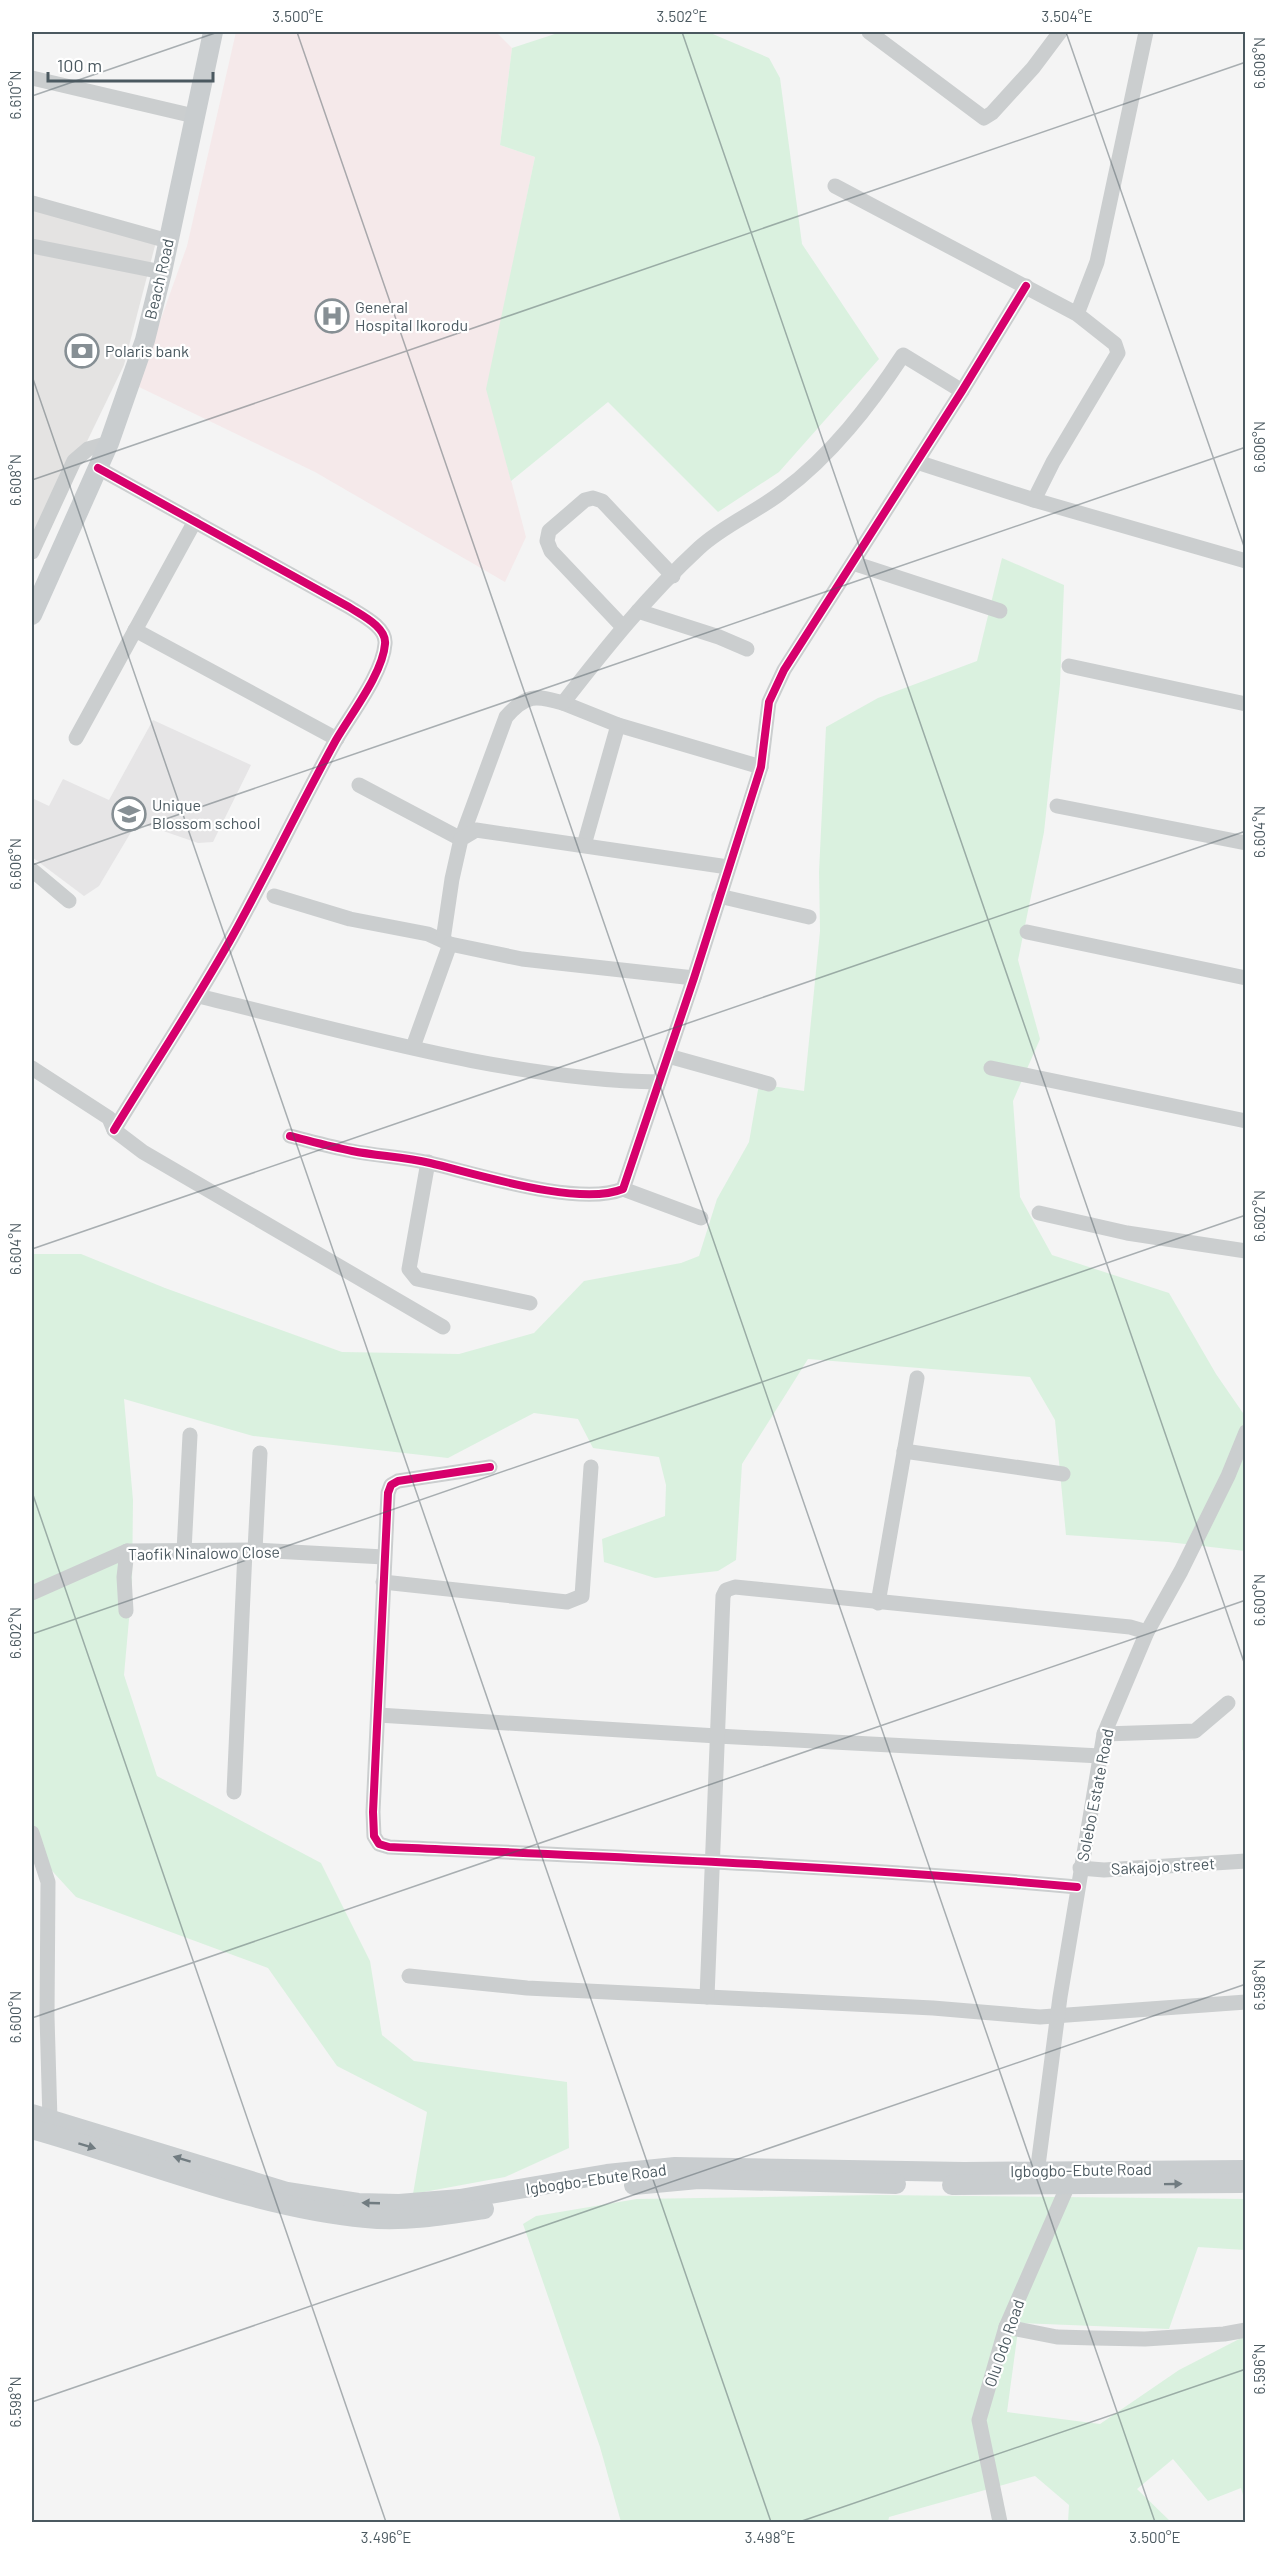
<svg xmlns="http://www.w3.org/2000/svg" width="1277" height="2554" font-family="Barlow,sans-serif">
<style>
.commercial{fill:#e4e3e2}
.education{fill:#e6e5e6}
.medical{fill:#f5e9ea}
.green{fill:#daf1df}
.lines{fill:none;stroke-linecap:round;stroke-linejoin:round}
.minor{stroke:#cbcecf;stroke-width:15}
.major{stroke:#c9cdcf;stroke-width:20}
.cycleway-casing{stroke:#fff;stroke-width:11}
.cycleway{stroke:#d6006c;stroke-width:8}
.oneway{fill:#717c81}
.ticks{fill:none;stroke:#4b5960;stroke-width:1.5;stroke-opacity:0.45}
.labels{text-anchor:middle;stroke-width:4.5;stroke-linejoin:round;paint-order:stroke}
.street-label{font-size:16px;fill:#4b5960;stroke:#fff}
.poi-label{font-size:16px;fill:#4b5960;stroke:#fff;text-anchor:start}
.neatline{fill:none;stroke:#4b5960;stroke-width:2}
.ticks-label{font-size:15px;text-anchor:middle;fill:#4b5960}
</style>
<rect width="100%" height="100%" fill="#f4f4f4"/>
<path class="commercial" d="M32,195L157,238L124,365L32,555Z"/>
<path class="education" d="M153,720L251,765L213,842L198,843L137,822L99,886L84,896L32,857V798L49,806L63,779L109,800Z"/>
<path class="medical" d="M236,32H496L512,48L500,145L535,157L487,389L526,537L505,582L315,472L137,386L187,246Z"/>
<g class="green">
<path d="M561,32H708L769,58L780,78L802,244L879,359L779,472L718,512L608,402L511,481L486,389L535,157L500,145L512,48Z"/>
<path d="M1002,558L1064,585L1060,684L1044,832L1018,960L1040,1039L1013,1101L1020,1197L1052,1255L1169,1293L1216,1374L1245,1416V1551L1168,1542L1066,1535L1055,1420L1030,1377L808,1359L742,1464L736,1560L718,1571L655,1578L604,1562L602,1539L665,1516L666,1485L659,1457L593,1448L578,1419L534,1413L448,1458L253,1436L124,1399L133,1500L132,1586L124,1675L157,1776L321,1863L370,1961L382,2035L414,2061L567,2082L569,2148L505,2177L413,2194L427,2112L337,2066L268,1968L76,1897L32,1849V1254H81L165,1288L342,1352L459,1354L534,1333L584,1281L681,1263L699,1256L717,1199L749,1142L759,1084L804,1091L820,931L819,872L826,727L878,698L977,661Z"/>
<path d="M1245,1648V1751L1242,1750L1243,1659Z"/>
<path d="M877,2195L1245,2199V2250L1198,2247L1169,2329L1019,2323L1007,2412L1100,2424L1179,2370L1245,2336V2502L1241,2488L1208,2501L1173,2459L1137,2489L1171,2522H1068L1069,2505L1035,2476L889,2517L888,2522H621L600,2447L523,2224L536,2216L637,2199Z"/>
</g>
<g class="lines">
<g class="minor">
<path d="M869,32L984,118L992,113L1033,68L1060,32"/>
<path d="M32,78L194,116"/>
<path d="M835,186L1077,314L1115,344L1118,353L1053,462L1034,500"/>
<path d="M32,203L168,241"/>
<path d="M32,246L162,272"/>
<path d="M1077,314L1097,262L1146,32"/>
<path d="M917,462L1034,500L1246,561"/>
<path d="M98,468L349,607C361,615 387,627 385,644C383,673 351,714 336,740C300,805 268,872 232,937C195,1003 153,1066 114,1130"/>
<path d="M32,552L74,461L88,449L109,443"/>
<path d="M853,563L1000,611"/>
<path d="M638,611L719,637L747,649"/>
<path d="M623,627L551,551L547,541L549,531L585,500L593,498L602,501L673,576"/>
<path d="M135,630L337,739"/>
<path d="M1069,666L1246,704"/>
<path d="M76,738L195,521"/>
<path d="M761,767L618,725L563,703C605,649 648,595 699,548C724,525 755,513 782,492C831,456 870,405 903,355L962,391"/>
<path d="M359,785L461,839L506,717C526,694 536,695 563,703"/>
<path d="M1057,806L1246,843"/>
<path d="M584,845L618,725"/>
<path d="M32,870L69,901"/>
<path d="M274,896L350,919L428,934L450,944"/>
<path d="M719,896L809,917"/>
<path d="M1027,932L1246,978"/>
<path d="M443,940L452,879L461,839L476,830L728,867"/>
<path d="M198,996C350,1032 503,1079 659,1082"/>
<path d="M413,1047L450,944L522,959L694,978"/>
<path d="M668,1056L769,1084"/>
<path d="M32,1068L109,1118L114,1130L143,1152L443,1327"/>
<path d="M991,1068L1246,1121"/>
<path d="M290,1136C310,1141 331,1147 352,1151C378,1156 404,1157 430,1163C477,1174 579,1207 623,1189L694,978L761,767L769,702L784,670L962,391L1026,286"/>
<path d="M428,1162L409,1269L417,1279L530,1303"/>
<path d="M623,1189L701,1218"/>
<path d="M1039,1213L1127,1233L1246,1251"/>
<path d="M904,1451L1063,1474"/>
<path d="M490,1467L398,1481L391,1485L388,1493L373,1812L374,1836L379,1844L389,1847C618,1857 848,1866 1077,1887"/>
<path d="M255,1550L260,1453"/>
<path d="M184,1551L190,1435"/>
<path d="M383,1582L567,1602L582,1596L591,1467"/>
<path d="M32,1593L127,1551L255,1550L384,1557"/>
<path d="M878,1603L917,1378"/>
<path d="M126,1611L124,1577L127,1551"/>
<path d="M378,1715L717,1736L1100,1756"/>
<path d="M1104,1734L1195,1731L1228,1703"/>
<path d="M234,1792L245,1551"/>
<path d="M32,1833L48,1882L47,2016L50,2120"/>
<path d="M1080,1868L1104,1870L1246,1861"/>
<path d="M409,1976L527,1988L933,2008L1040,2017L1246,2002"/>
<path d="M707,1997L723,1596L726,1590L735,1587C867,1600 999,1614 1130,1627L1147,1632"/>
<path d="M1036,2181L1060,1997L1104,1734L1147,1632L1181,1571L1228,1476L1246,1432"/>
<path d="M1006,2327L1057,2337L1094,2338L1145,2339L1224,2334L1246,2330"/>
<path d="M1000,2522L979,2420L1006,2327L1072,2176"/>
</g>
<g class="major">
<path d="M32,615L109,443L145,340L162,272L213,32"/>
<path d="M32,2114L287,2192L358,2203L399,2204L460,2199L607,2174L675,2167L964,2172L1246,2170"/>
<path d="M32,2129C139,2159 255,2208 366,2218C404,2222 446,2215 484,2209"/>
<path d="M634,2185L698,2179L896,2184"/>
<path d="M952,2185L1241,2183"/>
</g>
<defs>
<g id="cycleway">
<path d="M98,468L349,607C361,615 387,627 385,644C383,673 351,714 336,740C300,805 268,872 232,937C195,1003 153,1066 114,1130"/>
<path d="M290,1136C310,1141 331,1147 352,1151C378,1156 404,1157 430,1163C477,1174 579,1207 623,1189L694,978L761,767L769,702L784,670L962,391L1026,286"/>
<path d="M490,1467L398,1481L391,1485L388,1493L373,1812L374,1836L379,1844L389,1847C618,1857 848,1866 1077,1887"/>
</g>
</defs>
<use href="#cycleway" class="cycleway-casing"/>
<use href="#cycleway" class="cycleway"/>
</g>
<defs><path id="oneway-solid" d="M-6-.8H1V-3.2L6.5 0L1 3.2V.8H-6Z" transform="scale(1.5)"/></defs>
<g class="oneway">
<use href="#oneway-solid" transform="translate(87 2146) rotate(17)"/>
<use href="#oneway-solid" transform="translate(182 2159) rotate(-163)"/>
<use href="#oneway-solid" transform="translate(1173 2184) rotate(-1)"/>
<use href="#oneway-solid" transform="translate(371 2203) rotate(-178)"/>
</g>
<path class="ticks" d="M297,32L1155,2522M682,32L1246,1668M1066,32L1246,552M32,96L218,32M32,376L771,2522M32,480L1246,62M32,865L1246,447M32,1249L1246,831M32,1492L386,2522M32,1634L1246,1215M32,2018L1246,1600M32,2402L1246,1984M799,2522L1246,2369"/>
<defs>
<symbol id="hospital-ring" viewBox="-11 -11 22 22"><circle r="9.5" fill="#fff" stroke="#868f94" stroke-width="1.5"/><path d="M-5-5h3v3.5h4V-5h3V5h-3V1.5h-4V5h-3Z" fill="#868f94"/></symbol>
<symbol id="bank-ring" viewBox="-11 -11 22 22"><circle r="9.5" fill="#fff" stroke="#868f94" stroke-width="1.5"/><path d="M-6-4H6V4H-6ZM0-2.3a2.3 2.3 0 1 0 0 4.6a2.3 2.3 0 1 0 0-4.6Z" fill="#868f94"/></symbol>
<symbol id="school-ring" viewBox="-11 -11 22 22"><circle r="9.5" fill="#fff" stroke="#868f94" stroke-width="1.5"/><path d="M0-5L7-2L0 1L-7-2ZM-4 1L0 2.5L4 1V4Q0 6-4 4Z" fill="#868f94"/></symbol>
</defs>
<g fill-rule="evenodd">
<use href="#hospital-ring" x="313" y="297" width="38" height="38"/>
<use href="#bank-ring" x="63" y="332" width="38" height="38"/>
<use href="#school-ring" x="110" y="795" width="38" height="38"/>
</g>
<g class="labels">
<g class="street-label">
<text transform="translate(159 279) rotate(-77)" y="6">Beach Road</text>
<text transform="translate(204 1553) rotate(-1)" y="6">Taofik Ninalowo Close</text>
<text transform="translate(1095 1795) rotate(-79)" y="6">Solebo Estate Road</text>
<text transform="translate(1163 1866) rotate(-3)" y="6">Sakajojo street</text>
<text transform="translate(1081 2170) rotate(-1)" y="6">Igbogbo-Ebute Road</text>
<text transform="translate(596 2179) rotate(-8)" y="6">Igbogbo-Ebute Road</text>
<text transform="translate(1004 2343) rotate(-71)" y="6">Olu Odo Road</text>
</g>
<g class="poi-label">
<text x="355" y="313">General<tspan x="355" dy="18">Hospital Ikorodu</tspan></text>
<text x="105" y="357">Polaris bank</text>
<text x="152" y="811">Unique<tspan x="152" dy="18">Blossom school</tspan></text>
</g>
</g>
<rect width="1277" height="2554" fill="none" stroke="#ffffff" stroke-width="66"/>
<path d="M48 72v9h165v-9" fill="none" stroke="#4b5960" stroke-width="3"/>
<text x="57" y="72" font-size="18" fill="#4b5960" stroke="#ffffff" stroke-width="4.5" paint-order="stroke">100 m</text>
<rect x="33" y="33" width="1211" height="2488" class="neatline"/>
<g class="ticks-label">
<text x="298" y="22">3.500°E</text>
<text x="682" y="22">3.502°E</text>
<text x="1067" y="22">3.504°E</text>
<text transform="translate(1260 63) rotate(-90)" y="5">6.608°N</text>
<text transform="translate(16 95) rotate(-90)" y="5">6.610°N</text>
<text transform="translate(1260 447) rotate(-90)" y="5">6.606°N</text>
<text transform="translate(16 480) rotate(-90)" y="5">6.608°N</text>
<text transform="translate(1260 832) rotate(-90)" y="5">6.604°N</text>
<text transform="translate(16 864) rotate(-90)" y="5">6.606°N</text>
<text transform="translate(1260 1216) rotate(-90)" y="5">6.602°N</text>
<text transform="translate(16 1249) rotate(-90)" y="5">6.604°N</text>
<text transform="translate(1260 1600) rotate(-90)" y="5">6.600°N</text>
<text transform="translate(16 1633) rotate(-90)" y="5">6.602°N</text>
<text transform="translate(1260 1985) rotate(-90)" y="5">6.598°N</text>
<text transform="translate(16 2017) rotate(-90)" y="5">6.600°N</text>
<text transform="translate(1260 2369) rotate(-90)" y="5">6.596°N</text>
<text transform="translate(16 2402) rotate(-90)" y="5">6.598°N</text>
<text x="386" y="2543">3.496°E</text>
<text x="770" y="2543">3.498°E</text>
<text x="1155" y="2543">3.500°E</text>
</g>
</svg>
